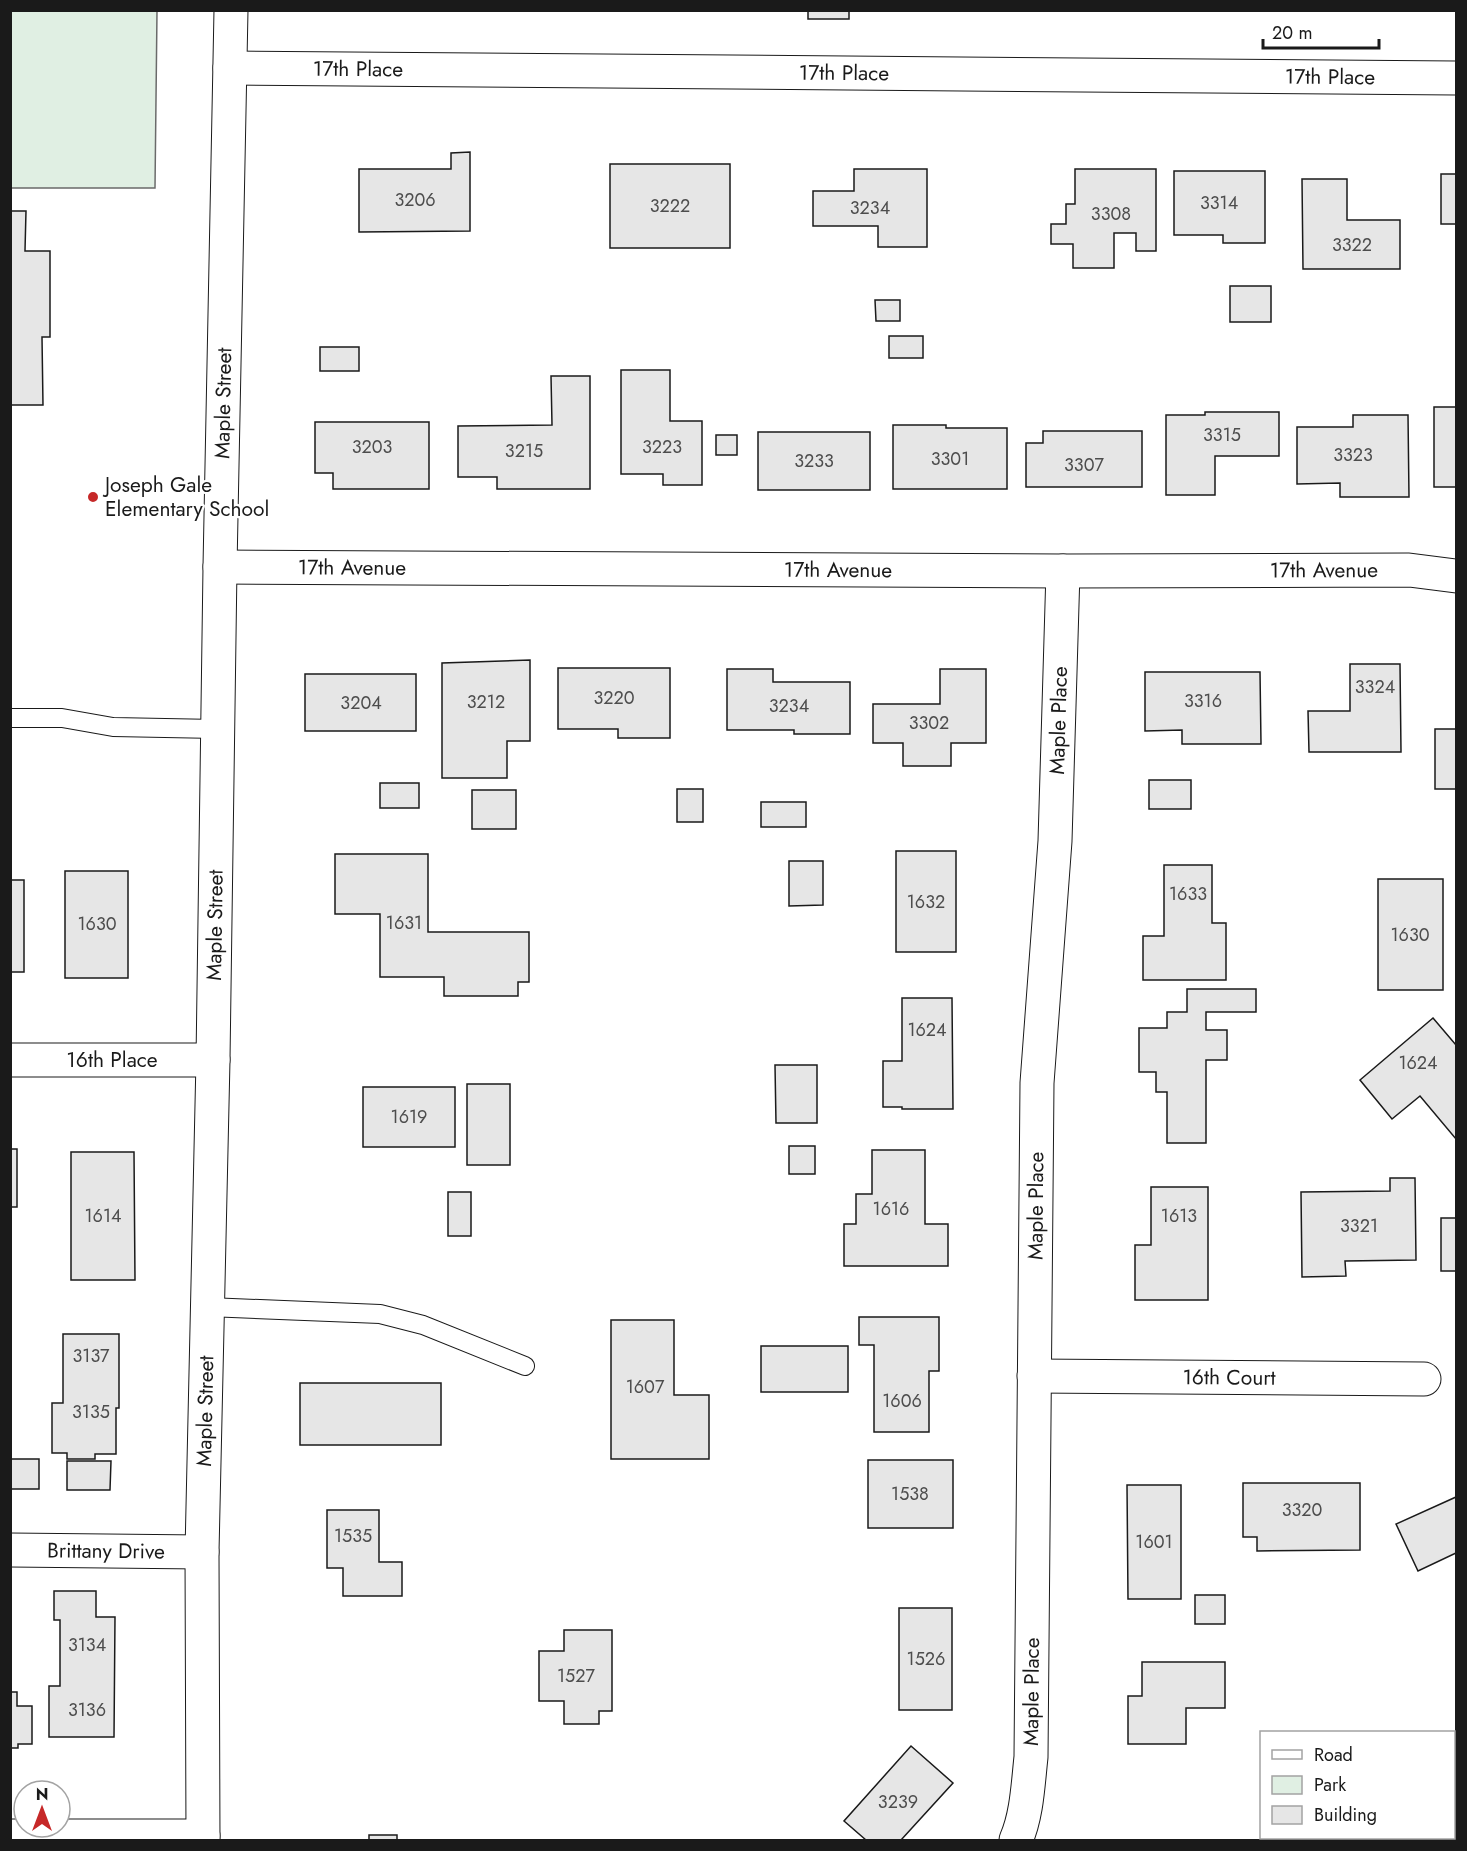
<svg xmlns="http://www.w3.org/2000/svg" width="1467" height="1851" font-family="Jost,sans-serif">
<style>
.green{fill:#e0efe3;stroke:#6a6a6a;stroke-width:1.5}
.building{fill:#e6e6e6;stroke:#1a1a1a;stroke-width:1.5}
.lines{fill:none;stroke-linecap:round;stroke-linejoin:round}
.lane-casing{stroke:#1a1a1a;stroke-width:20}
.street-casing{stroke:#1a1a1a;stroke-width:35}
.secondary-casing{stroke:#1a1a1a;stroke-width:35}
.highway-casing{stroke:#1a1a1a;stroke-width:35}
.lane{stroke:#fff;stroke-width:18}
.street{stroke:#fff;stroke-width:33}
.secondary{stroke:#fff;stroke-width:33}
.highway{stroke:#fff;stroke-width:33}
.poi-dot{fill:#c62828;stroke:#fff;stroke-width:2}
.labels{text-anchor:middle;stroke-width:4.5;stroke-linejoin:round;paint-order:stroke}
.number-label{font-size:18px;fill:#4d4d4d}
.street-label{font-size:21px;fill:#1a1a1a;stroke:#fff}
.poi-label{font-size:21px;fill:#1a1a1a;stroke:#fff;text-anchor:start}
</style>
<rect width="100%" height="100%" fill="#fff"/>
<path class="green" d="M10,11H157L155,188H11Z"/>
<g class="building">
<rect x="808" y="10" width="41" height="9"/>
<path d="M470,152V231L359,232V169H451V153Z"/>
<rect x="610" y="164" width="120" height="84"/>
<path d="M854,169H927V247H878V226H813V191H854Z"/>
<path d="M1075,169H1156V251H1136V233H1114V268H1073V244H1051V224H1066V204H1075Z"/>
<path d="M1174,171H1265V243H1223V235H1174Z"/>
<rect x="1441" y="174" width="15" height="50"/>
<path d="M1302,179H1347V220H1400V269H1303Z"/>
<path d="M10,211H26L25,251H50V337H42L43,405H10Z"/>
<rect x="1230" y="286" width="41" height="36"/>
<path d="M875,300H900V321H876Z"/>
<rect x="889" y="336" width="34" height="22"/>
<rect x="320" y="347" width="39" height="24"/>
<path d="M621,370H670V421H702V485H663V474H621Z"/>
<path d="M551,376H590V489H497V477H458V426L552,425Z"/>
<rect x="1434" y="407" width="22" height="80"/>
<path d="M1205,412H1279V456H1215V495H1166V415H1205Z"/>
<path d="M1353,415H1408L1409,497H1340V483L1297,484V427H1353Z"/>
<path d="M315,422H429V489H333V473H315Z"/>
<path d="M893,425H946V428H1007V489H893Z"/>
<path d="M1043,431H1142V487H1026V443H1043Z"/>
<rect x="758" y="432" width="112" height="58"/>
<rect x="716" y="435" width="21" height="20"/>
<path d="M530,660V741H507V778H442V663Z"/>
<path d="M1350,664H1400L1401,752H1309L1308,711H1350Z"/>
<path d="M558,668H670V738H618V729H558Z"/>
<path d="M727,669H773V682H850V734H794V730H727Z"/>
<path d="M940,669H986V743H951V766H903V743H873V704H940Z"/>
<path d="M1145,672H1260L1261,744H1182V730L1145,731Z"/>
<rect x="305" y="674" width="111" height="57"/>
<rect x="1435" y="729" width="21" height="60"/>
<rect x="1149" y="780" width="42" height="29"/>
<rect x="380" y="783" width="39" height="25"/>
<rect x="677" y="789" width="26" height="33"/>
<rect x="472" y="790" width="44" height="39"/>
<rect x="761" y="802" width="45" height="25"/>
<rect x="896" y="851" width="60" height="101"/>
<path d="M335,854H428V932H529V982H518V996H444V977H380V914H335Z"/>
<path d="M789,861H823V905L789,906Z"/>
<path d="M1164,865H1212V923H1226V980H1143V936H1164Z"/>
<rect x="65" y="871" width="63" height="107"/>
<rect x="1378" y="879" width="65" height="111"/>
<rect x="10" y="880" width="14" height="92"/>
<path d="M1187,989H1256V1012H1206V1030H1227V1060H1206V1143H1167V1092H1156V1072H1139V1028H1167V1012H1187Z"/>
<path d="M902,998H952L953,1109H902V1107H883V1061H902Z"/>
<path d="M1433,1018L1456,1045V1139L1420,1096L1392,1119L1360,1080Z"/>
<path d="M775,1065H817V1123H776Z"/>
<rect x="467" y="1084" width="43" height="81"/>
<rect x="363" y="1087" width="92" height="60"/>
<rect x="789" y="1146" width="26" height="28"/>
<rect x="10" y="1149" width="7" height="58"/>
<path d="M872,1150H925V1224H948V1266H844V1224H856V1194H872Z"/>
<path d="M71,1152H134L135,1280H71Z"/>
<path d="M1390,1178H1415L1416,1260L1345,1261L1346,1276L1302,1277L1301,1192L1390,1191Z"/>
<path d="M1151,1187H1208V1300H1135V1245H1151Z"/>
<rect x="448" y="1192" width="23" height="44"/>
<rect x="1441" y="1218" width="15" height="53"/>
<path d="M859,1317H939V1371H929V1432H874V1345H859Z"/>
<path d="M611,1320H674V1395H709V1459H611Z"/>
<path d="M63,1334H119V1408H116V1454H95V1459H67V1453H52V1403H63Z"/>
<rect x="761" y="1346" width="87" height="46"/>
<rect x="300" y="1383" width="141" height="62"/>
<rect x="10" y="1459" width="29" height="30"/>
<rect x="868" y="1460" width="85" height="68"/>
<path d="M67,1461H111L110,1490H67Z"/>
<path d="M1243,1483H1360V1550L1257,1551V1537H1243Z"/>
<path d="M1127,1485H1181V1599H1128Z"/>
<path d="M1456,1497V1553L1418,1571L1396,1524Z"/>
<path d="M327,1510H379V1562H402V1596H343V1568H327Z"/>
<path d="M54,1591H96V1617H115L114,1737H49V1686H60V1620H54Z"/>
<rect x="1195" y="1595" width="30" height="29"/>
<rect x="899" y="1608" width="53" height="102"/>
<path d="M564,1630H612V1711H599V1724H564V1701H539V1651H564Z"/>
<path d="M1142,1662H1225V1708H1186V1744H1128V1696H1142Z"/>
<path d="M10,1692H17V1706H32V1744H18V1748H10Z"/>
<path d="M911,1746L953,1783L901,1840H866L844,1821Z"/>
<rect x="369" y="1835" width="28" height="5"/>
</g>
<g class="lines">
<defs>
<g id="lane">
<path d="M10,718H62L113,727L217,729"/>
<path d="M208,1307L380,1314L423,1325L525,1366"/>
</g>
<g id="street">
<path id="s1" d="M230,68L1456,78"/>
<path id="s2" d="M220,567L1063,571L1409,570L1456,576"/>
<path id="s3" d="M10,1060H213"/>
<path id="s4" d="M1034,1376L1424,1379"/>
<path id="s5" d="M10,1550L202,1552"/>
<path d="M10,1836H203"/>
<path id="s6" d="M1016,1840C1027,1815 1028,1784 1031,1757L1037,1083L1055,841L1063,571"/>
</g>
<g id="secondary">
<path id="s7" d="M203,1840L202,1552L213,1060L220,567L231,10"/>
</g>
<g id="highway">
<path d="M1454,1775L1456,1772"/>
<path d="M1376,1840L1380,1838"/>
</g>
</defs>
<use href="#lane" class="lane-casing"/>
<use href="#street" class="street-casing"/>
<use href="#secondary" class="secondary-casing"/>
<use href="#highway" class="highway-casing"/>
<use href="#lane" class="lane"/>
<use href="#street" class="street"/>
<use href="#secondary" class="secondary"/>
<use href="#highway" class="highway"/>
</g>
<circle class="poi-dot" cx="93" cy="497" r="6"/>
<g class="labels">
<g class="number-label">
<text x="415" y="206">3206</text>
<text x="1219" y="209">3314</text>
<text x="670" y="212">3222</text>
<text x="870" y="214">3234</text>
<text x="1111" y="220">3308</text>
<text x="1352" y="251">3322</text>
<text x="1222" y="441">3315</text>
<text x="372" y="453">3203</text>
<text x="662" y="453">3223</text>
<text x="524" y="457">3215</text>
<text x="1353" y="461">3323</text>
<text x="950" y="465">3301</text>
<text x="814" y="467">3233</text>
<text x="1084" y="471">3307</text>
<text x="1375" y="693">3324</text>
<text x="614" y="704">3220</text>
<text x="1203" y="707">3316</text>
<text x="486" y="708">3212</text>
<text x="361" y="709">3204</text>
<text x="789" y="712">3234</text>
<text x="929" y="729">3302</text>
<text x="1188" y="900">1633</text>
<text x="926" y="908">1632</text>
<text x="404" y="929">1631</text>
<text x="97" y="930">1630</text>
<text x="1410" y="941">1630</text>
<text x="927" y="1036">1624</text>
<text x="1418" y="1069">1624</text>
<text x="409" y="1123">1619</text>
<text x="891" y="1215">1616</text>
<text x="103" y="1222">1614</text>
<text x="1179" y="1222">1613</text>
<text x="1359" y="1232">3321</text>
<text x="91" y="1362">3137</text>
<text x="645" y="1393">1607</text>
<text x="902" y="1407">1606</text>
<text x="91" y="1418">3135</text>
<text x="910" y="1500">1538</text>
<text x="1302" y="1516">3320</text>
<text x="353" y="1542">1535</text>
<text x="1154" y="1548">1601</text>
<text x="87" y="1651">3134</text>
<text x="926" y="1665">1526</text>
<text x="576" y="1682">1527</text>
<text x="87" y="1716">3136</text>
<text x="898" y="1808">3239</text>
</g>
<g class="street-label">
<text dy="7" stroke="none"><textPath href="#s1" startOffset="128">17th Place</textPath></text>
<text dy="7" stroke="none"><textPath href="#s1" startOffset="614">17th Place</textPath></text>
<text dy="7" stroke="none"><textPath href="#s1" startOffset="1100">17th Place</textPath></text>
<text dy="7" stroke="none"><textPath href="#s7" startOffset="1437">Maple Street</textPath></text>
<text dy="7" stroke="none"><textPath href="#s2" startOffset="132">17th Avenue</textPath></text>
<text dy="7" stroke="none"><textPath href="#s2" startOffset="618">17th Avenue</textPath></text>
<text dy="7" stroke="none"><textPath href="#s2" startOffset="1104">17th Avenue</textPath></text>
<text dy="7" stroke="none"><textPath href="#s6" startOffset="1122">Maple Place</textPath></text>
<text dy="7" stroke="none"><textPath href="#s7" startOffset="915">Maple Street</textPath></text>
<text dy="7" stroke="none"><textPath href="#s3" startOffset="102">16th Place</textPath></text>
<text dy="7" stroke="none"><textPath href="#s6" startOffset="636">Maple Place</textPath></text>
<text dy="7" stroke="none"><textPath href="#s4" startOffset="195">16th Court</textPath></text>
<text dy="7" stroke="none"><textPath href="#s7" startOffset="429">Maple Street</textPath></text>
<text dy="7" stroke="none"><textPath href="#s5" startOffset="96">Brittany Drive</textPath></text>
<text dy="7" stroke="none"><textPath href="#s6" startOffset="150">Maple Place</textPath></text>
</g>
<g class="poi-label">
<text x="105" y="492">Joseph Gale<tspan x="105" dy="24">Elementary School</tspan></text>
</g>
</g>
<rect width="1467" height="1851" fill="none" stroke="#1a1a1a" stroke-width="24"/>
<rect x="1260" y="1731" width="195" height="108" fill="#ffffff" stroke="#a3a3a3" stroke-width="1.5"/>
<rect x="1272" y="1750" width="30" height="9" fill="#ffffff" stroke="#a3a3a3" stroke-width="1.5"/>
<text x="1314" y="1761" font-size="18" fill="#1a1a1a">Road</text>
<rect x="1272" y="1776" width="30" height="18" fill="#e0efe3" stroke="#a3a3a3" stroke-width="1.5"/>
<text x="1314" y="1791" font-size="18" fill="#1a1a1a">Park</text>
<rect x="1272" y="1806" width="30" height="18" fill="#e6e6e6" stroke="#a3a3a3" stroke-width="1.5"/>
<text x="1314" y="1821" font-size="18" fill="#1a1a1a">Building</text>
<g transform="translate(42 1809)"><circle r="28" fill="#ffffff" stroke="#a3a3a3" stroke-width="1.5"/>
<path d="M0-4.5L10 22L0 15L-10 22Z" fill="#c62828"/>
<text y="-9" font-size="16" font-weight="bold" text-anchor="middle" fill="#1a1a1a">N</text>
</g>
<path d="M1263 39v9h116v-9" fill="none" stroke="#1a1a1a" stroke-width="3"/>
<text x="1272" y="39" font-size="18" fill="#1a1a1a" stroke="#ffffff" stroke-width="4.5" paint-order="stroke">20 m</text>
</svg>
